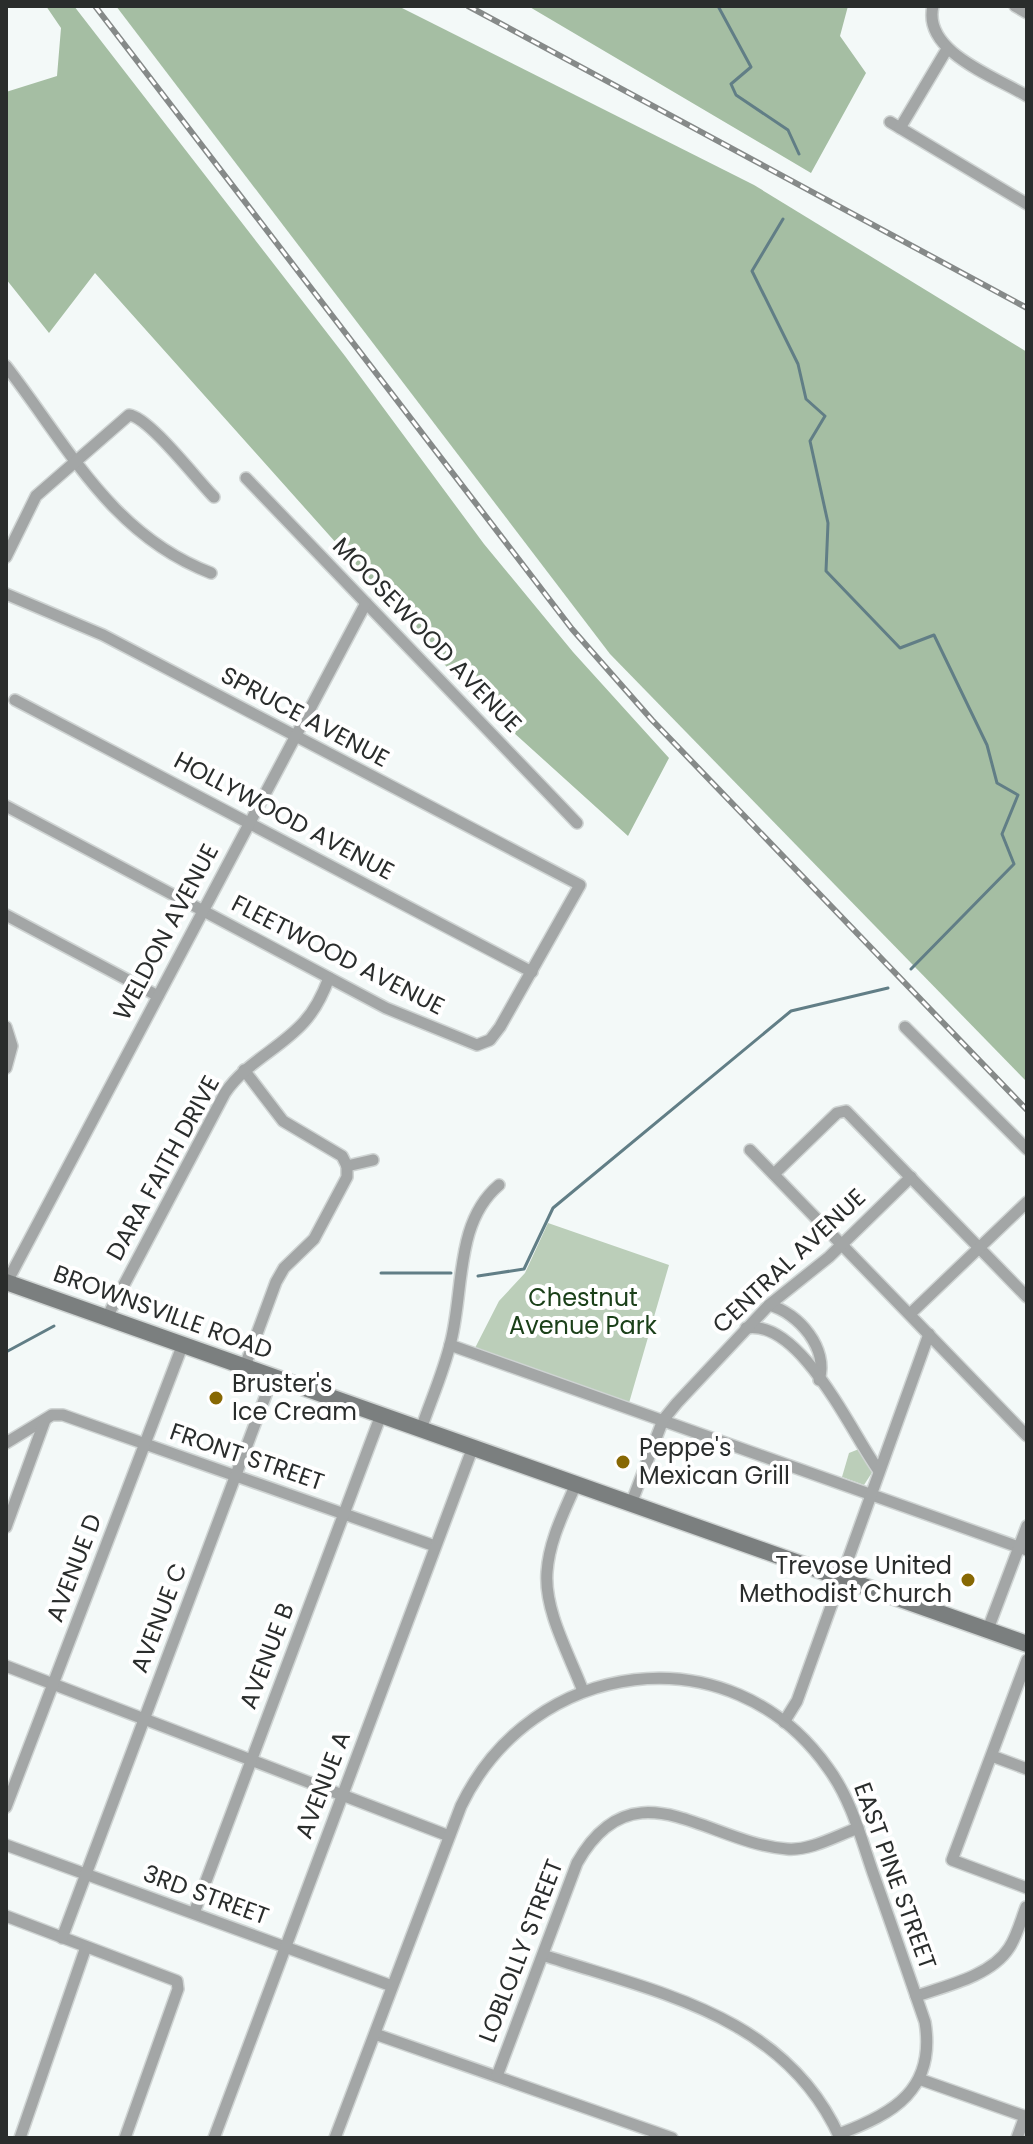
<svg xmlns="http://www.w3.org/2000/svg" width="1033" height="2144" font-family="Poppins,sans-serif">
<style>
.green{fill:#bbceb9}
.forest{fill:#a5bea3}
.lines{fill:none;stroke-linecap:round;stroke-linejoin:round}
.stream{stroke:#617e86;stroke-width:3}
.street-casing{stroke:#cfd4d3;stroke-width:14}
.secondary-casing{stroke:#cfd4d3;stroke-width:19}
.street{stroke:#a3a6a6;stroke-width:11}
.secondary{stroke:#7b7f7f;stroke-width:16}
.rail-casing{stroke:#868a89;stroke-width:6}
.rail{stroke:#fff;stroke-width:3;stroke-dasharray:9;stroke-linecap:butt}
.poi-dot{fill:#876803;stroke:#fff;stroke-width:3}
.labels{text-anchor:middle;stroke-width:8;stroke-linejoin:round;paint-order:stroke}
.street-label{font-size:24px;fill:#2a2d2c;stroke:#fff}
.park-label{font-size:24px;fill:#1b4019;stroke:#fff}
.poi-label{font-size:24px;fill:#2a2d2c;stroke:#fff;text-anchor:start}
</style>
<rect width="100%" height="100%" fill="#f3f9f8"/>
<g class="green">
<path d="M548,1223L669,1265L629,1403L475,1348L499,1301L525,1273Z"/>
<path d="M859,1449L873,1471L864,1485L842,1477L849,1453Z"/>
</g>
<g class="forest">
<path d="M46,6H74L345,356L484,544L573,652L669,758L628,836L471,694L95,273L49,333L6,279V92L57,76L61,28Z"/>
<path d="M116,6H398L754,185L1027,352V1082L610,654Z"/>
<path d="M528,6H848L840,36L866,73L811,173Z"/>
</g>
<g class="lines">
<g class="stream">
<path d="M718,6L751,67L731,84L736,95L788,130L799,154"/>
<path d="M783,219L752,271L798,364L806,399L825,416L810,441L828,523L826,571L900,648L934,635L987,745L997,783L1018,795L1002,834L1014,864L911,969"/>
<path d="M381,1273H451"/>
<path d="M478,1276L524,1269L553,1208L791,1011L888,988"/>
<path d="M6,1352L54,1326"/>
</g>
<defs>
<g id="street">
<path d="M933,6C922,52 996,77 1027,96"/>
<path d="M1015,6L1027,13"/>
<path d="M890,122L1027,204"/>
<path d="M900,128L947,49"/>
<path d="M6,366C68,446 111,535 211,573"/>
<path d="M246,478L577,823"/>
<path d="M6,557L36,496L129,415C149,417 197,480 214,497"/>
<path d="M6,594L103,635L580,885L500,1027L490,1040L477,1045L386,1008L6,806"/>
<path d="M15,700L532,972"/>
<path d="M6,915L158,996"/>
<path d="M6,1027L12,1046L6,1068"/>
<path d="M905,1027L1027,1149"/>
<path d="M244,1070L283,1121L342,1156L347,1166"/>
<path d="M750,1150L1027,1436"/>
<path d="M347,1166L373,1160"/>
<path d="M774,1174L837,1113L846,1111L1027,1297"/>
<path d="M7,1282L366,603"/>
<path d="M769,1305C799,1313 829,1349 819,1380"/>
<path d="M910,1314L1027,1202"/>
<path d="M107,1317L225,1093C246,1062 280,1049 304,1022C316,1009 323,994 329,978"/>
<path d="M746,1328C801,1318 853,1436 879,1471"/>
<path d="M450,1345L1027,1550"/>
<path d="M245,1366L276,1282L284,1268L314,1239L347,1177V1166"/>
<path d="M421,1429C431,1400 444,1371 451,1341C464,1289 455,1222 499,1185"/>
<path d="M6,1443L52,1415H63L435,1546"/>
<path d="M576,1484C564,1512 549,1541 547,1572C544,1611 570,1656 583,1691"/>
<path d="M631,1504L663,1420L677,1403L769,1305L829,1257L911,1177"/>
<path d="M6,1527L45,1420"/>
<path d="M988,1629L1027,1526"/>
<path d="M1027,1660L952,1860L1027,1888"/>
<path d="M6,1666L449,1836"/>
<path d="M784,1722L797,1701L929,1334"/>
<path d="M992,1756L1027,1769"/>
<path d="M6,1807L183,1344"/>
<path d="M6,1845L392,1986"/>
<path d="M194,1913L381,1415"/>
<path d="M6,1916L177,1981L178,1989L125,2138"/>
<path d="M62,1938L273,1376"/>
<path d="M543,1955C658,1993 785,2015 840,2138"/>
<path d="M916,1996C946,1986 991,1976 1009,1948C1017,1936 1021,1920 1026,1907"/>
<path d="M375,2034L672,2138"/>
<path d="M497,2076L577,1863C634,1762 707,1843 787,1849C810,1851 836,1836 858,1828"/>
<path d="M919,2079L1027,2117"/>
<path d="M20,2138L86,1947"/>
<path d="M214,2138L473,1447"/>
<path d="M335,2138L461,1806C532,1658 730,1630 828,1768C851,1799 861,1838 873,1873C891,1923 908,1973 925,2022C936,2089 894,2114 839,2134"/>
<path d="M1017,2138L1025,2116"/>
</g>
<path id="secondary" d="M6,1282L1027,1644"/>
</defs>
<use href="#street" class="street-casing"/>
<use href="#secondary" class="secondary-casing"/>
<use href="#street" class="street"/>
<use href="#secondary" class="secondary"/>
<defs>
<g id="rail">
<path d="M95,6L572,629L652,720L1027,1110"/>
<path d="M468,6L1027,308"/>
</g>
</defs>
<use href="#rail" class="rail-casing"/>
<use href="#rail" class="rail"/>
</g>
<g class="poi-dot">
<circle cx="216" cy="1398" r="8"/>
<circle cx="623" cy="1462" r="8"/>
<circle cx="968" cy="1580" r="8"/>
</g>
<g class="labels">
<g class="street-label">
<text transform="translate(427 635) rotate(46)" y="8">MOOSEWOOD AVENUE</text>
<text transform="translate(305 717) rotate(28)" y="8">SPRUCE AVENUE</text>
<text transform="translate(284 816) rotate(28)" y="8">HOLLYWOOD AVENUE</text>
<text transform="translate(166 932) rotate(-62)" y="8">WELDON AVENUE</text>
<text transform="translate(338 955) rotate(27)" y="8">FLEETWOOD AVENUE</text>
<text transform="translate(163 1168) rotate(-61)" y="8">DARA FAITH DRIVE</text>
<text transform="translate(789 1261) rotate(-43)" y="8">CENTRAL AVENUE</text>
<text transform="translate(163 1312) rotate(20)" y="8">BROWNSVILLE ROAD</text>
<text transform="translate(247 1457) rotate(19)" y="8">FRONT STREET</text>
<text transform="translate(74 1568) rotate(-69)" y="8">AVENUE D</text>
<text transform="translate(159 1618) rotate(-69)" y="8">AVENUE C</text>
<text transform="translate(267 1656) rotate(-69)" y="8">AVENUE B</text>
<text transform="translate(323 1785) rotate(-69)" y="8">AVENUE A</text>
<text transform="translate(895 1876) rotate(70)" y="8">EAST PINE STREET</text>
<text transform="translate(206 1895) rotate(20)" y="8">3RD STREET</text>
<text transform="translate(521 1951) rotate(-69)" y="8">LOBLOLLY STREET</text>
</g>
<g class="park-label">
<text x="583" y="1306">Chestnut<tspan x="583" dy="28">Avenue Park</tspan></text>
</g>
<g class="poi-label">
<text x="232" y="1392">Bruster's<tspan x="232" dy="28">Ice Cream</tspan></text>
<text x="639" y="1456">Peppe's<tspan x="639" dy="28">Mexican Grill</tspan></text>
<text x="952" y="1574" text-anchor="end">Trevose United<tspan x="952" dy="28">Methodist Church</tspan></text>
</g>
</g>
<rect width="1033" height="2144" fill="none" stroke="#2a2d2c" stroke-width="16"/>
</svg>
